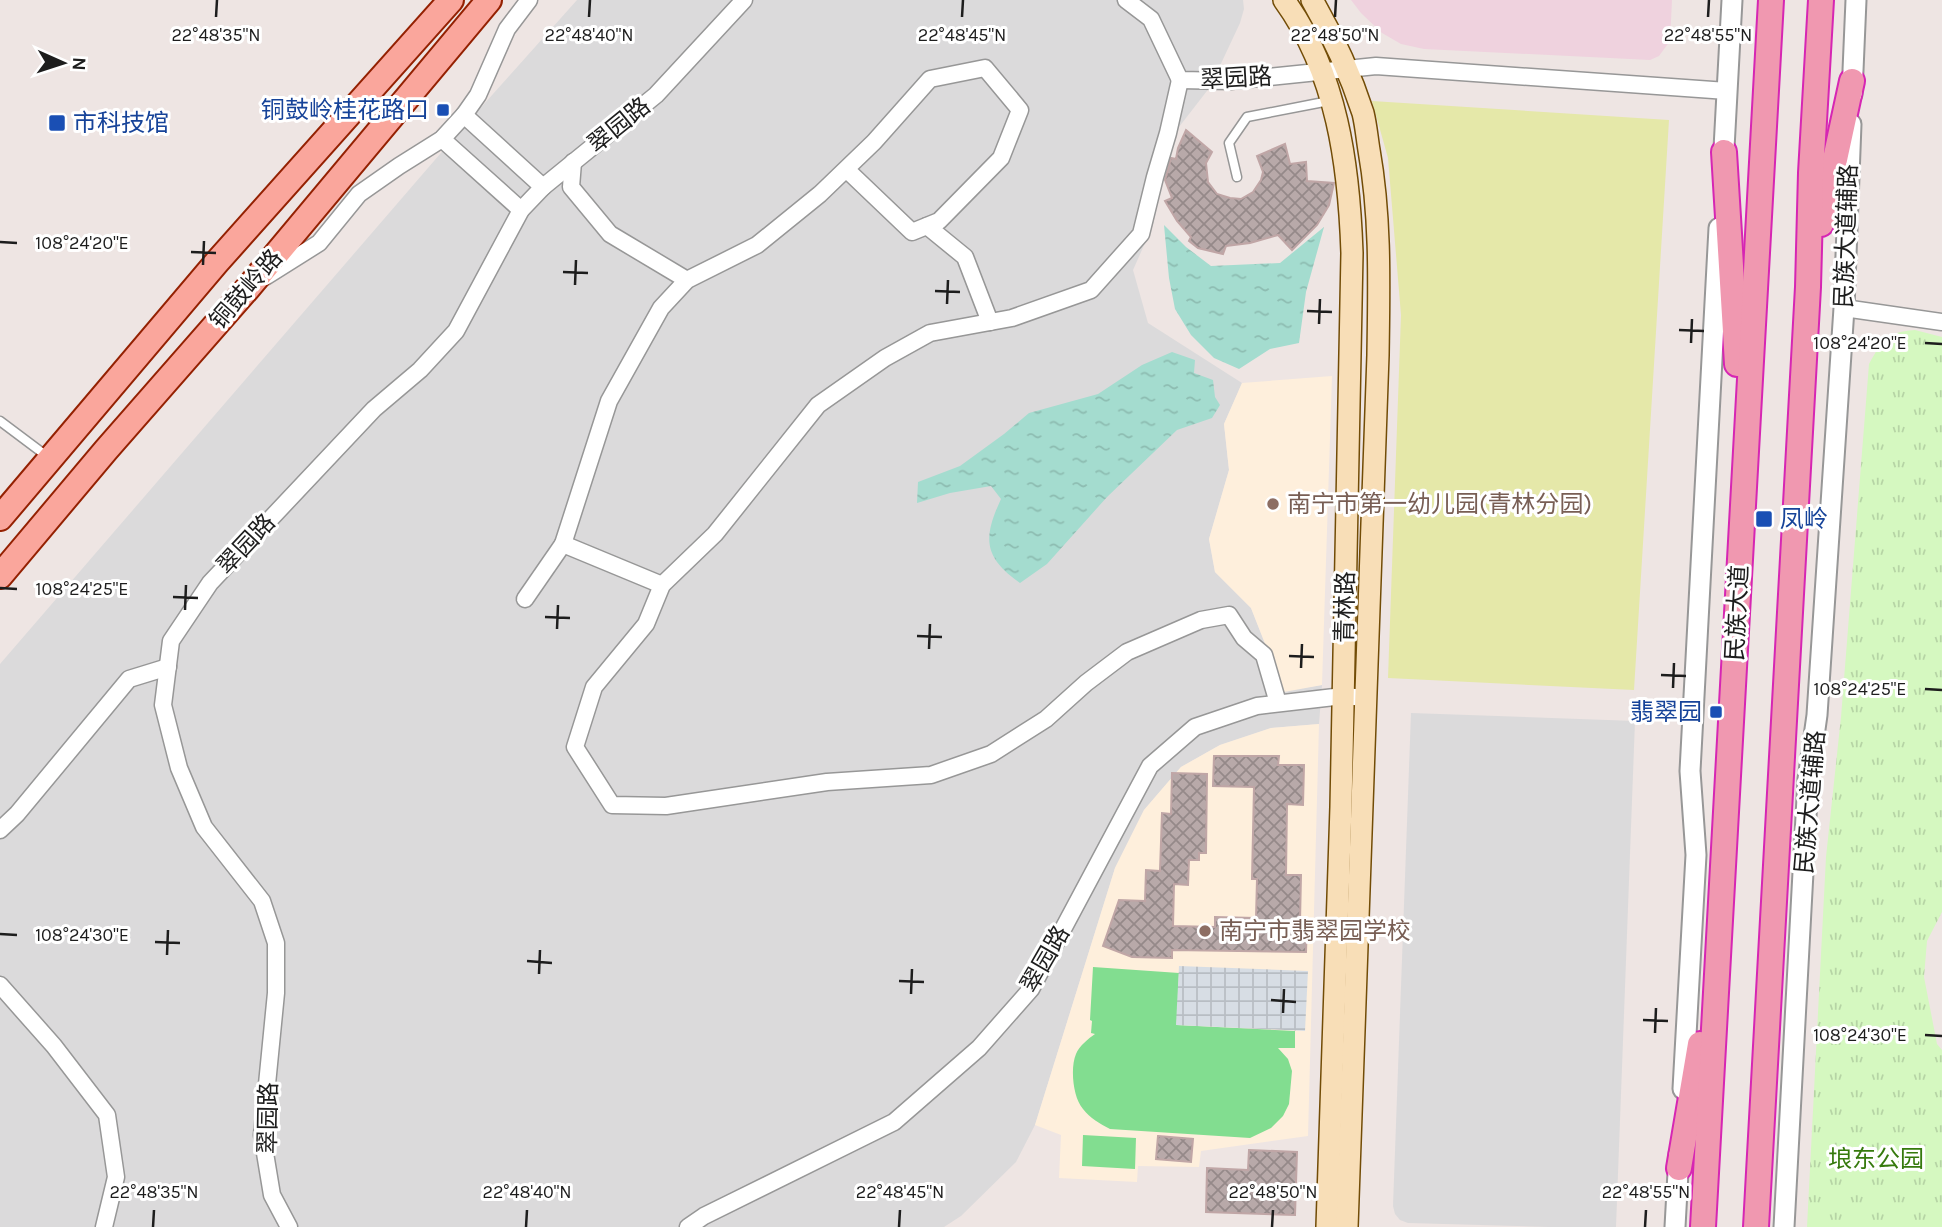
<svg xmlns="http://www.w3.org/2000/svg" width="1942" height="1227" font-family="Karla,'Noto Sans SC',sans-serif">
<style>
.residential{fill:#dbdadb}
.commercial{fill:#efd2de}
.education{fill:#feefdc}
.grass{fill:#e5e8a9}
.park{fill:url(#park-tufts)}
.pitch{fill:#82dd90}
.plaza{fill:url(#plaza-grid)}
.water{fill:url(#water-ripples)}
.building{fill:url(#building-cross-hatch);stroke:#c0a6a6;stroke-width:2}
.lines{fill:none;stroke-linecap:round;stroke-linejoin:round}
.service-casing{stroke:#979797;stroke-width:11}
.minor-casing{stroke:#979797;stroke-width:19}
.tertiary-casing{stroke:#979797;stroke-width:23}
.secondary-casing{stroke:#724c06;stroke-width:24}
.primary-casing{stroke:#942102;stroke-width:28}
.trunk-casing{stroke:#d626b3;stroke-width:28}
.service{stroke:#fff;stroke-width:8}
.minor{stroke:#fff;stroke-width:16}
.tertiary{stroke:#fff;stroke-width:19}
.secondary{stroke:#f8deb7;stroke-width:21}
.primary{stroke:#faa69c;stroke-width:24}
.trunk{stroke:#f098b0;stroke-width:24}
.ticks{fill:none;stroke:#1d1d1d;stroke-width:2.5}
.transit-dot{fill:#1a4fb4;stroke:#fff;stroke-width:2.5}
.education-dot{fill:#8d6e63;stroke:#fff;stroke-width:2.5}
.labels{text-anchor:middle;stroke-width:6;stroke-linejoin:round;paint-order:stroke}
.street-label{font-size:24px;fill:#1d1d1d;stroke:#fff}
.transit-label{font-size:24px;fill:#164399;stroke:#fff;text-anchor:end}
.education-label{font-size:24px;fill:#785e54;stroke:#fff;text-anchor:start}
.park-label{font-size:24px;fill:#367a0d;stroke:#fff}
.ticks-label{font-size:18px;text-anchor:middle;fill:#1d1d1d;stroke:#fff;stroke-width:6;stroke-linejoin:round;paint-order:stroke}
</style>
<defs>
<pattern id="park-tufts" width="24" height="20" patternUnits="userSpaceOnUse" patternTransform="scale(1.75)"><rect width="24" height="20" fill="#d5f8c0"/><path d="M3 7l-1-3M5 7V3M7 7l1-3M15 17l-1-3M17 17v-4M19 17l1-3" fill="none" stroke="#b6d4a5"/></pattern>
<pattern id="plaza-grid" width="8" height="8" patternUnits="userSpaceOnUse" patternTransform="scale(1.75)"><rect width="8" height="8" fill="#d7dde4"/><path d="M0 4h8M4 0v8" fill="none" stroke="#b8bdc3"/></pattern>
<pattern id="water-ripples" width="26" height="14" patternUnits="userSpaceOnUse" patternTransform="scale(1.75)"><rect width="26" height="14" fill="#a4dccf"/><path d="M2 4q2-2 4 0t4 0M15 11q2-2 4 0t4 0" fill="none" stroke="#8dbcb1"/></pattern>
<pattern id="building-cross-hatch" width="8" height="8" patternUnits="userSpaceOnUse" patternTransform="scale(1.75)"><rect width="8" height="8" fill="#b8a9a9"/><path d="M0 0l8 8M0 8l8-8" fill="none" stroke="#958989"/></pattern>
</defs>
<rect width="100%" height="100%" fill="#eee5e3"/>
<g class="residential">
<path d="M577,0H1243L1244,9L1240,23L1210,87L1179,127L1159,180L1153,225L1133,270L1148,323L1242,383L1224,424L1229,470L1209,539L1215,572L1251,608L1284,691L1322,685L1319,724L1271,728L1220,745L1181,767L1144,810L1115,868L1035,1125L1016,1162L961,1216L944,1227H0V664L459,132Z"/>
<path d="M1411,713L1635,721L1616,1227H1550L1408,1223L1400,1220L1395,1214L1393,1206Z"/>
</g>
<path class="commercial" d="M1351,0H1672L1670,41L1659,56L1650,60L1424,49L1401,44L1382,33L1361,13Z"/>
<g class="education">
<path d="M1332,376L1322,685L1284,692L1251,608L1215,572L1209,539L1229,470L1224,424L1242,383Z"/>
<path d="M1319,724L1308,1136L1201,1151L1199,1167L1138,1166L1137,1182L1059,1178L1061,1135L1035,1125L1115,868L1144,810L1181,767L1220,745L1271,728Z"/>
</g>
<path class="grass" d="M1372,101L1669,120L1634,690L1388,678L1401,315L1388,158Z"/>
<path class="park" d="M1915,330L1942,337V912L1927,941L1924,977L1937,1044L1942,1050V1227H1807L1826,857L1841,717L1869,364C1884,338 1884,333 1915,330Z"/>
<g class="pitch">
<path d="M1093,967L1179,973L1177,1025L1295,1031V1048H1278L1288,1059L1292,1071L1289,1104L1283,1116L1271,1128L1250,1138L1110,1129C1100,1124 1090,1118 1083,1109C1073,1098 1070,1068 1076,1054C1079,1046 1088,1039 1095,1034L1091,1033L1092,1021L1090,1020Z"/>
<path d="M1083,1135L1136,1138L1135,1169L1082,1166Z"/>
</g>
<path class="plaza" d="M1179,966L1308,971L1305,1031L1176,1025Z"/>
<g class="water">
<path d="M1164,225L1186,247L1211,266L1280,263L1324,227L1306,292L1299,343L1270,349L1239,369L1214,358L1191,335L1175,309L1169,278Z"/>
<path d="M1172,352L1195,360L1194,373L1213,380L1215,397L1220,405L1212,418L1177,430L1107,497L1047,564L1020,583C983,557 983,538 1001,499L991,486L950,493L917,503L918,482L960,466L1004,434L1029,413L1098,394L1142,365Z"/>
</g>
<g class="building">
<path d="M1186,130L1212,152L1206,163L1208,182L1217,194L1230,198L1241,199L1253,192L1261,180L1263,172L1257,156L1285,144L1290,164L1306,162L1307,181L1334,183L1329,205L1317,225L1292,250L1278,235L1250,243L1226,246L1223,254L1198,248L1189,241L1191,237L1177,221L1165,201L1172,198L1165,180L1171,158L1176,159L1178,148Z"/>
<path d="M1214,756H1279L1278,765H1304L1303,805L1287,804L1286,875H1301L1300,922H1307L1306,952L1172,950V958L1132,957L1103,946L1119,900L1145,901L1146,870L1160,871L1162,813L1171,814L1172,773L1207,774L1206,853H1199V860H1189L1188,885L1174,884L1173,926L1215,927V917L1256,918L1257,879H1252L1254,787L1213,786Z"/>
<path d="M1158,1136L1193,1139L1191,1162L1156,1159Z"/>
<path d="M1249,1150L1297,1152L1295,1215L1206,1212L1207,1168L1248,1170Z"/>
</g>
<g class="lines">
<defs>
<g id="service">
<path d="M1237,177L1229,143L1247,117L1329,101"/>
<path d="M0,421L48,457"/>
</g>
<g id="minor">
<path d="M1126,0L1151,19L1180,80L1230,81L1376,66L1727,91"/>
<path d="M1180,80L1168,133L1155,177L1141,234L1091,290L1012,318L930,333L885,358L818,405L715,534L662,585L646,624L594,687L575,747L612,805L666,806L827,782L931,775L991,754L1046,719L1086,683L1127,652L1201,620L1229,615L1244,638L1264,655L1278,703"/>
<path d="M464,115L543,187"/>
<path d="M442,139L521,210"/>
<path d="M573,162L571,187L610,234L687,280"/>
<path d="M927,226L965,257L990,322"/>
<path d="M265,277L319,243L359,194L399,166L442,139L464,115L478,95L507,29L529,0"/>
<path d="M1844,308L1942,322"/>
<path d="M662,585L563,544L609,401L661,308L687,280L757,245L820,194L874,142L930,79L985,68L1020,110L1001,158L939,221L912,232L846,169"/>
<path d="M525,599L563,544"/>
<path d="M0,830L17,814L129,679L168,667"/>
<path d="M0,985L54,1046L107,1115L116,1177L104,1227"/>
<path d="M289,1227L272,1195L262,1135L276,993V943L262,901L204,827L179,768L163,705L171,641L210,583L374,409L420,370L456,331L521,210L543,187L656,95L744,0"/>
<path d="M688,1227L704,1216L894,1122L979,1048L1031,989L1150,766L1195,727L1257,706L1343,696L1366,698"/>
</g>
<g id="tertiary">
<path d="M1852,94L1856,0"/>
<path d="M1723,167L1732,0"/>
<path d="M1683,1089L1696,855L1690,771L1719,228"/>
<path d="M1675,1227L1679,1154"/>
<path d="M1784,1227L1808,779L1817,715L1844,308L1851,124"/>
</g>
<g id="secondary">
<path d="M1284,0C1337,73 1349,165 1352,253L1341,807L1327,1227"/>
<path d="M1312,0C1333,36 1350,73 1363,113C1366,125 1367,138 1369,150C1381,218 1379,286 1378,355L1347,1227"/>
</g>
<g id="primary">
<path d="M0,518L217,262L451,0"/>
<path d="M0,576L106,450L248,288L489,0"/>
</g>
<g id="trunk">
<path d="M1724,152L1737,364"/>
<path d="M1821,224L1852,81"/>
<path d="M1679,1168L1700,1044"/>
<path d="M1703,1227L1771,0"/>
<path d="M1756,1227L1808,287L1811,173L1821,0"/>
</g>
</defs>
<use href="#service" class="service-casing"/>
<use href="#minor" class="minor-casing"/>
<use href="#tertiary" class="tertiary-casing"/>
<use href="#secondary" class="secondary-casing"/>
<use href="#primary" class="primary-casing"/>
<use href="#trunk" class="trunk-casing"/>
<use href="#service" class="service"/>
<use href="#minor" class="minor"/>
<use href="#tertiary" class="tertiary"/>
<use href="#secondary" class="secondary"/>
<use href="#primary" class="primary"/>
<use href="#trunk" class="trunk"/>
</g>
<path class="ticks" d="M216,17L217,0M589,17L590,0M962,17L963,0M1335,17L1336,0M1708,17L1709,0M0,242L17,243M191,252L216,253M203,265L204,241M563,272L588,273M575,285L576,260M935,291L960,292M947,304L948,280M1307,311L1332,312M1319,324L1320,299M1679,330L1704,331M1691,343L1692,319M1925,343L1942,344M0,588L17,589M173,597L198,598M185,610L186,585M545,617L570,618M557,629L558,605M917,636L942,637M929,649L930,624M1289,656L1314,657M1301,668L1302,644M1661,675L1686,676M1673,688L1674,663M1925,689L1942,690M0,934L17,935M155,942L180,943M167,955L168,930M527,961L552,963M539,974L540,950M899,981L924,982M911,994L912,969M1271,1000L1296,1002M1283,1013L1284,989M1643,1020L1668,1021M1655,1033L1656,1008M1925,1035L1942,1036M153,1227L154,1210M526,1227L527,1210M899,1227L900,1210M1272,1227L1273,1210M1645,1227L1646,1210"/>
<g class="transit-dot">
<rect x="436" y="103" width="14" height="14" rx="3.5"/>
<rect x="48" y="114" width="18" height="18" rx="3.5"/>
<rect x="1755" y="510" width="18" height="18" rx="3.5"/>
<rect x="1709" y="705" width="14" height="14" rx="3.5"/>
</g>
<g class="education-dot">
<circle cx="1273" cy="504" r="7"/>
<circle cx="1205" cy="931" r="7"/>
</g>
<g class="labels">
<g class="street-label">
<text transform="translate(1236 78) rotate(-3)" y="8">翠园路</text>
<text transform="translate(619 125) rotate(-39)" y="8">翠园路</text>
<text transform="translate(1846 236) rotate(-88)" y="8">民族大道辅路</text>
<text transform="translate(246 289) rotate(-49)" y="8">铜鼓岭路</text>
<text transform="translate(246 544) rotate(-47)" y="8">翠园路</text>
<text transform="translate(1345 607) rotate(-89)" y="8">青林路</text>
<text transform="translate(1737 613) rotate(-87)" y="8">民族大道</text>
<text transform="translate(1810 802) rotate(-85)" y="8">民族大道辅路</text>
<text transform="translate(1045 959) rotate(-60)" y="8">翠园路</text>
<text transform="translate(268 1118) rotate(-89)" y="8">翠园路</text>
</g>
<g class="transit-label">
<text x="429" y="118">铜鼓岭桂花路口</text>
<text x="73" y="131" text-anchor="start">市科技馆</text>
<text x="1780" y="527" text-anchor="start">凤岭</text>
<text x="1702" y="720">翡翠园</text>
</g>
<g class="education-label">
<text x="1287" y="512">南宁市第一幼儿园(青林分园)</text>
<text x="1219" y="939">南宁市翡翠园学校</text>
</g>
<g class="park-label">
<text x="1876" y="1167">埌东公园</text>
</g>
</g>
<g class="ticks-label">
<text x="216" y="41">22°48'35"N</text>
<text x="589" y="41">22°48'40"N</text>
<text x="962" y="41">22°48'45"N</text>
<text x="1335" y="41">22°48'50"N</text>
<text x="1708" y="41">22°48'55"N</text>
<text x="82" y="249">108°24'20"E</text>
<text x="1860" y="349">108°24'20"E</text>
<text x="82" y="595">108°24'25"E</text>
<text x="1860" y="695">108°24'25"E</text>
<text x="82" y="941">108°24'30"E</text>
<text x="1860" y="1041">108°24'30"E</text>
<text x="154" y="1198">22°48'35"N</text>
<text x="527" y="1198">22°48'40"N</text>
<text x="900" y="1198">22°48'45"N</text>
<text x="1273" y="1198">22°48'50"N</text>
<text x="1646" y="1198">22°48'55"N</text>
</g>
<g transform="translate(63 63) rotate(93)" stroke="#ffffff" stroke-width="5" paint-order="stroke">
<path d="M0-5L12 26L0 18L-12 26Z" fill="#1d1d1d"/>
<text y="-10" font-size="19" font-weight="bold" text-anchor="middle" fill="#1d1d1d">N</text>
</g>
</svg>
